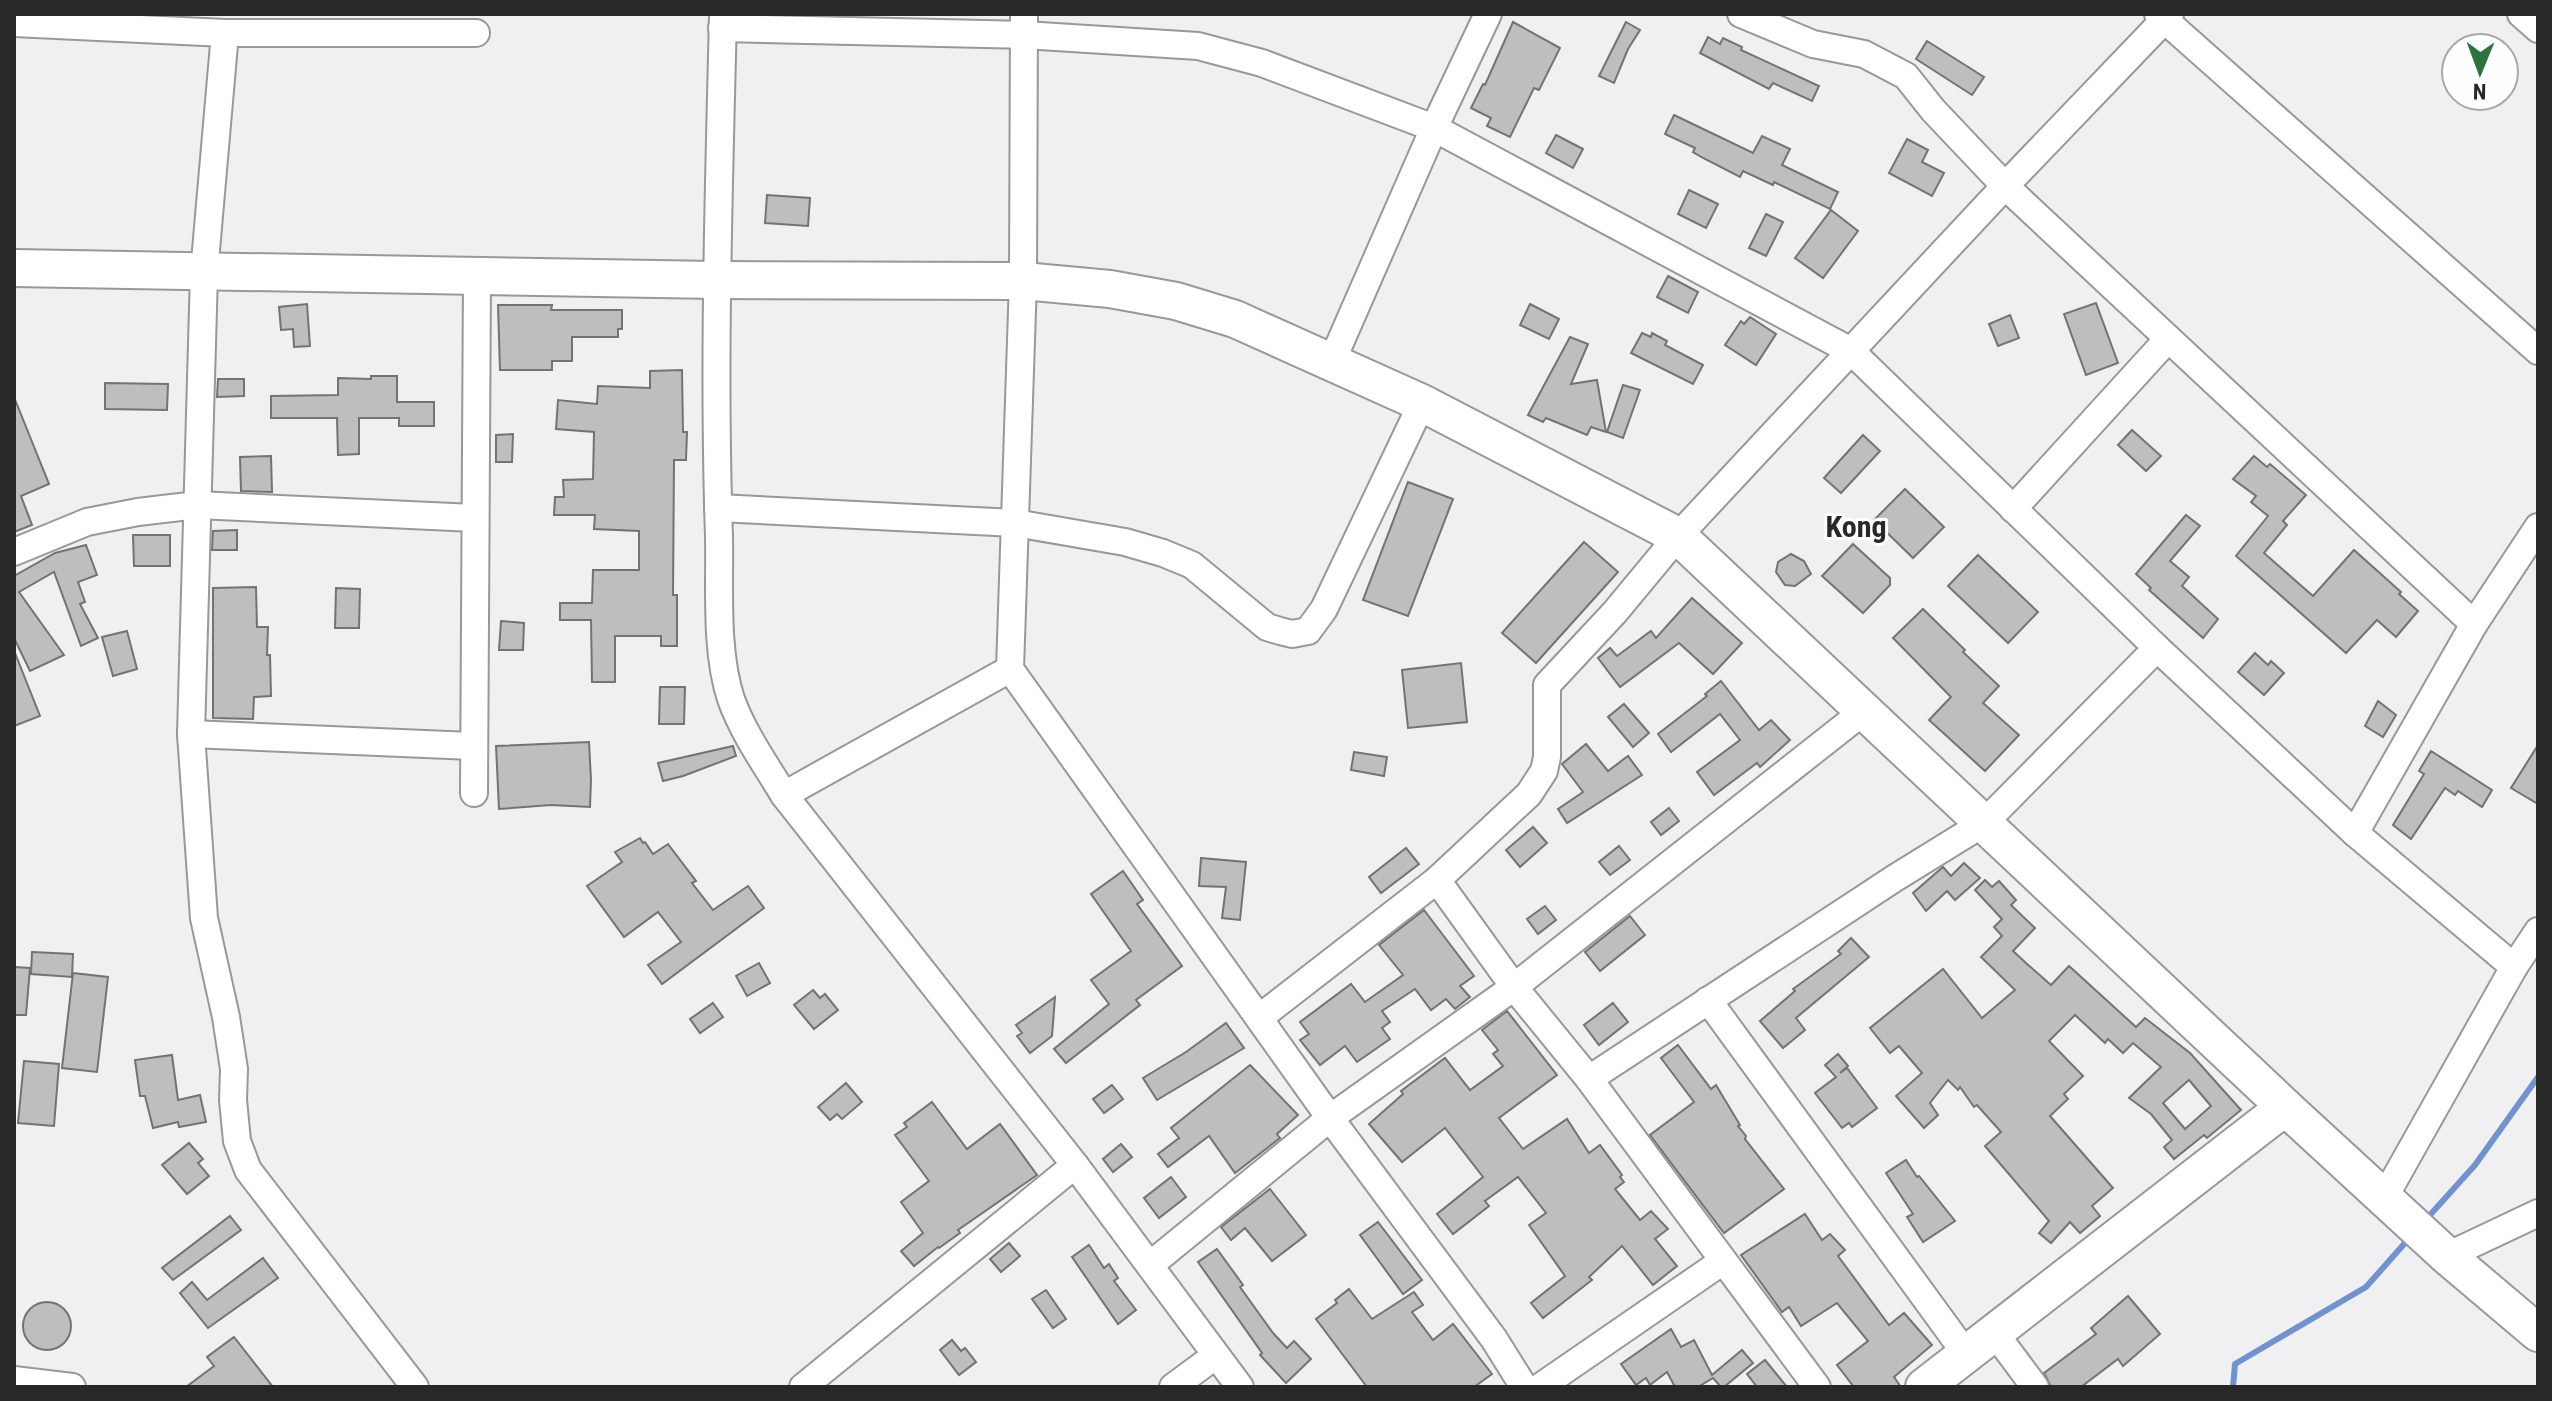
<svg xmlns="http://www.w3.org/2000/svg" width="2552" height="1401" font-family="'Roboto Condensed',sans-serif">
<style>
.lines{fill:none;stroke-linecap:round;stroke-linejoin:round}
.stream{stroke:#7192cd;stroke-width:6}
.building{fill:#bfbdbe;stroke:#747273;stroke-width:2;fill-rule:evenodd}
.minor-casing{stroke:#97989a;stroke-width:30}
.secondary-casing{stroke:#97989a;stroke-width:40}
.minor{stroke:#fff;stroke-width:26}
.secondary{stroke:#fff;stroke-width:36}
.labels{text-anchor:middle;stroke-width:6;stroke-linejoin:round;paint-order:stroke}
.district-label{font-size:30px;font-weight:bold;fill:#282829;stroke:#fdfeff}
</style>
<rect width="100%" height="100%" fill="#f0f0f2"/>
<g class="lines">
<g class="stream">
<path d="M2430,1215L2475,1165L2538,1077"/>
<path d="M2233,1387L2235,1364L2366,1287L2405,1243"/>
</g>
</g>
<g class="building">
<path d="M1513,22L1560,48L1539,90L1534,88L1510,137L1487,126L1491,118L1471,108L1483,84L1485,85Z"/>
<path d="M1626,22L1640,30L1628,49L1614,83L1599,76Z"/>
<path d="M1708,37L1720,44L1723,38L1742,47L1741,50L1819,86L1812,101L1773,83L1769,89L1700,53Z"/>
<path d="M1927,41L1984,77L1972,95L1916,59Z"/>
<path d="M1674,115L1753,153L1762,136L1790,149L1782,165L1838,192L1830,209L1774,182L1773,185L1743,171L1740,177L1703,158L1693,152L1695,148L1665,134Z"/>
<path d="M1556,135L1583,149L1573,168L1546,153Z"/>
<path d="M1907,139L1928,150L1922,162L1944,173L1932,196L1889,173Z"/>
<path d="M1689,190L1718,204L1706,228L1678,214Z"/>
<path d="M767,195L810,198L808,226L765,223Z"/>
<path d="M1831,210L1858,231L1823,278L1795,258Z"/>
<path d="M1766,214L1783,222L1766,256L1749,248Z"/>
<path d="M1668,276L1698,292L1688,313L1657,297Z"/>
<path d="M2096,303L2118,363L2086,375L2064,314Z"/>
<path d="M307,304L310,346L294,347L293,329L281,330L279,307Z"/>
<path d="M1530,304L1559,319L1549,339L1520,325Z"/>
<path d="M498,305H552L551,310H622V329H618V337H572V361H552V370H500Z"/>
<path d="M2010,315L2019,338L1998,346L1989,324Z"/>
<path d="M1750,317L1776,334L1756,365L1725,345L1741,321L1744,324Z"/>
<path d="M1642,333L1651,337L1652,333L1667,341L1665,345L1703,365L1693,384L1631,353Z"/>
<path d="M1570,337L1588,344L1571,384L1597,380L1606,432L1591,427L1587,435L1546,418L1543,422L1528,415Z"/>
<path d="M682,370L683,432H687L686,460H674L673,595H677V646H661V636H615V682H592L591,620H560V603H592L593,570H639V531L594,529L595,515H554L555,497H564L563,480L593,479L594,432L556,429L558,400L597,404L598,386L650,388V371Z"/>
<path d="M371,376H397V402H434V426H399V418H359V454L338,455L337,418H271V396L338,395V378L371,379Z"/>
<path d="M218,379H244V396L217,397Z"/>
<path d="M105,383L168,384L167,410L105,409Z"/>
<path d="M1623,385L1640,390L1623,438L1607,432Z"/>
<path d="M14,397L49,484L21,496L32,525L14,532Z"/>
<path d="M2132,430L2161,456L2146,471L2118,445Z"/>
<path d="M513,434L512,462H496V435Z"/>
<path d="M1863,435L1880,451L1841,493L1824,478Z"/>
<path d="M271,456L272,492L241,491L240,457Z"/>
<path d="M2254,456L2267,467L2270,464L2306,495L2283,521L2287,525L2264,553L2313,596L2354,550L2401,592L2399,594L2418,611L2396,637L2377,620L2346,653L2236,556L2268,516L2251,502L2256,496L2233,479Z"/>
<path d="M1408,482L1453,499L1408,616L1363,600Z"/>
<path d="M1905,489L1944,527L1913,558L1874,520Z"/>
<path d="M2186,515L2200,526L2170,561L2189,577L2182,586L2218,619L2203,638L2149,590L2151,588L2136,574Z"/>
<path d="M237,530V550H212L213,531Z"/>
<path d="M133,535H170V566H134Z"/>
<path d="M1584,542L1618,572L1536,663L1502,633Z"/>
<path d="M1853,544L1890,578V585L1863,613L1822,576Z"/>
<path d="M86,545L97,575L78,582L85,602L80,604L98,638L81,646L54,572L19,592L64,655L30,671L14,638V576L55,553Z"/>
<path d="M1791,554L1804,561L1811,574L1795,586L1785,585L1776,572L1778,562Z"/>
<path d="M1978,555L2038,612L2008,643L1948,586Z"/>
<path d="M256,587L257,627H268L267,655H270L271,696L254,697L253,719L213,718V588Z"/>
<path d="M336,588L360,589L359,628H335Z"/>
<path d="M1692,598L1742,643L1713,674L1679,643L1620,687L1598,658L1610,648L1617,656L1651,631L1656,638Z"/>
<path d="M1923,609L1965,650L1963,652L1999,686L1983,703L2019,735L1985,771L1929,720L1951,697L1893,638Z"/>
<path d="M501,621L524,623L523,650H499Z"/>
<path d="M127,631L137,669L113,676L102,637Z"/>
<path d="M15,653L40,716L14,726V654Z"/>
<path d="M2255,653L2268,665L2271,661L2284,673L2264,695L2238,672Z"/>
<path d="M1461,663L1467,722L1408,728L1402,670Z"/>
<path d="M1721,681L1759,730L1771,720L1790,740L1760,767L1757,763L1714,795L1697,772L1740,740L1720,714L1671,752L1658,734L1707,696L1705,694Z"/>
<path d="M660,687H685L684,724H659Z"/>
<path d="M2378,701L2396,715L2383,737L2365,726Z"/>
<path d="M1624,704L1649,733L1633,747L1608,717Z"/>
<path d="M589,742L591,780L590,807L551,805L499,809L496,746Z"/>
<path d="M1586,744L1608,771L1628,756L1642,775L1567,823L1558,809L1583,792L1562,764Z"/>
<path d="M2538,745V804L2511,788Z"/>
<path d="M733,746L736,756L683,776L663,781L658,763Z"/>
<path d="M2431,751L2492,790L2482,807L2458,791L2455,795L2445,788L2411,839L2393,825L2424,774L2419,771Z"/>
<path d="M1354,752L1387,757L1384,776L1351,770Z"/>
<path d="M1669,808L1679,821L1661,835L1651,822Z"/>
<path d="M1533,827L1547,843L1520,867L1506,850Z"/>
<path d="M640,838L643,843L645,842L653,854L668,844L696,881L692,883L713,910L748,886L764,908L662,984L648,965L681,942L658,912L624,937L587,886L622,862L615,852Z"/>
<path d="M1619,846L1630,860L1610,875L1599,862Z"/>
<path d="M1406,848L1419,864L1381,893L1369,877Z"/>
<path d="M1201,858L1246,862L1240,920L1222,918L1226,887L1199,886Z"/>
<path d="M1964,863L1980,878L1955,900L1947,891L1926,911L1913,893L1943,867L1951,876Z"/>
<path d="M1123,871L1143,900L1137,904L1182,966L1136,1000L1140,1005L1066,1063L1054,1049L1109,1004L1091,980L1131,951L1091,894Z"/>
<path d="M1985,880L1992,887L1999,881L2016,900L2011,905L2035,928L2013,951L2026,963L2051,985L2069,966L2136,1027L2145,1018L2190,1053L2241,1110L2207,1138L2204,1135L2174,1159L2164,1147L2172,1140L2151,1114L2129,1098L2161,1067L2133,1043L2123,1053L2108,1039L2105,1043L2075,1015L2049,1041L2083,1076L2064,1094L2068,1099L2050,1116L2113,1188L2092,1206L2100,1216L2080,1233L2070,1222L2051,1243L2039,1233L2049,1221L1985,1146L2001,1132L1977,1105L1974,1107L1960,1087L1958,1090L1948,1080L1930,1103L1938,1115L1924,1128L1896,1096L1922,1073L1899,1046L1890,1053L1870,1028L1943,969L1982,1018L2015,990L1981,957L2002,936L1994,927L2002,919L1975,890ZM2189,1080L2211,1106L2185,1129L2163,1103Z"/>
<path d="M1545,906L1556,920L1538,934L1527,919Z"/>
<path d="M1424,910L1474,976L1460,986L1470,997L1455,1009L1446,999L1431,1010L1415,989L1382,1011L1390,1022L1382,1028L1390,1039L1357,1062L1345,1046L1320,1065L1300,1040L1309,1034L1300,1022L1351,984L1365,1002L1403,975L1379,945Z"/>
<path d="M1630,916L1645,935L1600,971L1585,952Z"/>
<path d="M1851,938L1869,957L1796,1018L1805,1030L1783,1048L1760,1021L1795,991L1793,989L1841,954L1838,951Z"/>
<path d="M32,952L73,954L72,977L31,974Z"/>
<path d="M759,963L770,983L747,996L736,976Z"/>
<path d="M14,967L30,968L26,1015H14Z"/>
<path d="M73,973L108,977L97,1072L62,1068Z"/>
<path d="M813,990L820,998L825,994L838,1010L814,1029L794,1005Z"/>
<path d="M1055,997L1052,1036L1030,1053L1017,1036L1022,1033L1016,1025Z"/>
<path d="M713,1003L723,1017L700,1033L690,1019Z"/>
<path d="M1613,1003L1628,1022L1599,1045L1584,1025Z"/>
<path d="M1507,1011L1557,1075L1499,1118L1523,1149L1567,1119L1589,1153L1600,1145L1622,1175L1620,1177L1624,1182L1615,1189L1640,1220L1651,1211L1668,1229L1655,1239L1677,1266L1653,1285L1622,1246L1589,1277L1592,1280L1543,1318L1531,1303L1565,1276L1529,1225L1546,1213L1518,1177L1485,1201L1489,1206L1453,1234L1437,1214L1483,1177L1445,1128L1402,1162L1369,1124L1403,1094L1401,1091L1445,1058L1470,1090L1503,1066L1493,1054L1498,1050L1482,1030Z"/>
<path d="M1226,1023L1244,1048L1157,1100L1143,1078L1186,1052Z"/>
<path d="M1678,1045L1711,1089L1716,1085L1740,1125L1738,1126L1746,1136L1745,1139L1784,1189L1724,1233L1650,1135L1694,1102L1661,1058Z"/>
<path d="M1838,1054L1848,1066L1840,1073L1847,1068L1877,1108L1852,1127L1849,1123L1842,1128L1815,1093L1836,1077L1825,1065Z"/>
<path d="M172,1055L178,1100L200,1095L206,1122L179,1127L178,1122L153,1128L145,1096H140L135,1060Z"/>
<path d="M24,1061L59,1064L54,1126L18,1123Z"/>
<path d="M1250,1065L1298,1115L1277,1134L1280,1138L1235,1173L1209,1136L1168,1167L1158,1154L1179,1138L1171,1128Z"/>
<path d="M846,1083L862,1102L842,1119L837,1114L830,1120L818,1107Z"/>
<path d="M1112,1085L1123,1099L1104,1113L1093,1099Z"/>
<path d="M932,1102L967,1149L1000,1124L1037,1175L958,1230L960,1233L939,1248L938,1247L914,1266L901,1251L923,1233L901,1202L929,1181L895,1135L907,1127L904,1123Z"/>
<path d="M189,1143L203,1159L198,1163L209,1176L187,1194L162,1165Z"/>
<path d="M1121,1144L1132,1157L1113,1172L1103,1159Z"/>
<path d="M1906,1160L1917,1177L1919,1176L1955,1221L1923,1242L1907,1217L1913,1214L1886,1173Z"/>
<path d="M1171,1177L1186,1197L1159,1218L1144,1198Z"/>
<path d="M1270,1189L1306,1235L1272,1261L1245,1228L1231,1240L1221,1227Z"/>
<path d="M1805,1214L1822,1240L1830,1234L1845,1250L1838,1256L1889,1325L1904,1313L1932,1345L1894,1377L1901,1387H1854L1837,1365L1868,1341L1837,1303L1801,1326L1789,1307L1782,1312L1741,1255Z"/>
<path d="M230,1216L241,1230L173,1280L162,1268Z"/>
<path d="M1378,1222L1422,1280L1403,1294L1360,1235Z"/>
<path d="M1009,1243L1020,1256L1001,1272L990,1259Z"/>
<path d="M1089,1245L1104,1268L1109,1264L1118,1278L1114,1281L1136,1310L1118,1324L1072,1257Z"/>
<path d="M1217,1249L1243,1285L1240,1287L1273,1333L1287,1348L1294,1341L1311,1359L1286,1383L1260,1355L1262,1353L1198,1262Z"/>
<path d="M263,1258L278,1278L208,1328L180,1293L192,1282L207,1300Z"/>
<path d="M1349,1289L1372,1319L1414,1292L1423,1305L1412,1312L1433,1340L1453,1324L1492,1374L1474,1387H1367L1316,1319L1337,1303L1335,1300Z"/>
<path d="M1046,1290L1066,1319L1053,1328L1032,1299Z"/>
<path d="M2128,1296L2160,1334L2123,1366L2118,1359L2081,1387H2051L2044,1373L2096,1334L2091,1328Z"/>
<circle cx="47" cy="1326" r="24"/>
<path d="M1671,1329L1681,1347L1694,1340L1712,1375L1742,1350L1753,1363L1724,1387H1721L1713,1378L1698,1387H1675L1667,1372L1650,1385L1646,1378L1636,1385L1621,1364Z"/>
<path d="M234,1337L273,1387H186L214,1366L207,1357Z"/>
<path d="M952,1340L961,1351L965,1348L976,1362L959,1375L940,1350Z"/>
<path d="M1765,1360L1787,1387H1757L1747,1374Z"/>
</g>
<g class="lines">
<defs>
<g id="minor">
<path d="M723,14C719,188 713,362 719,536C720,587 715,651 731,699C743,733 766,765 784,795L1075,1165L1240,1387"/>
<path d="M1024,14L1023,281L1010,669L1330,1118L1494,1339L1524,1387"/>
<path d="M1741,14L1813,44L1864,54L1906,76L1933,110L2005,186L2474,624"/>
<path d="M2158,14L2538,351"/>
<path d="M2521,14L2538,29"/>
<path d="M14,23L225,33H476"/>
<path d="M722,28L1024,35L1198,46L1262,63L1434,128L1851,351L2157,648L2355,833L2514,967"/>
<path d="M225,33L204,273L191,734L204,918L226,1017L234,1069L233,1100L237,1141L248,1170L415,1387"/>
<path d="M1332,361L1434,128L1488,14"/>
<path d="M718,508L1015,523L1125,542L1163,553L1192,565L1267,627L1280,631L1292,634L1308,631L1324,609L1422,403"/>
<path d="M2013,509L2168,339"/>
<path d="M14,552L87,522L138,512L197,505L474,518"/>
<path d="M191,734L472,746"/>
<path d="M474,793L477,277"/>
<path d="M784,795L1010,669"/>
<path d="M2355,833L2474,624L2538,527"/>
<path d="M1437,880L1514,987L1589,1079L1817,1387"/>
<path d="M1708,1000L1966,1354"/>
<path d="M1259,1018L1437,880L1529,794L1544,771L1547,757V685L1615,612L1678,536L2005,186L2170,14"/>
<path d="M1589,1079L1895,878L1984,823L2157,648"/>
<path d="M2384,1198L2514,967L2538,931"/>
<path d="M2447,1256L2538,1213"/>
<path d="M1150,1265L1330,1118L1514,987L1864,711"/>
<path d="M1994,1332L2035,1387"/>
<path d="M14,1380L72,1387"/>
<path d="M803,1387L1075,1165"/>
<path d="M1173,1387L1215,1356"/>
<path d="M1540,1387L1723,1261"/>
</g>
<g id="secondary">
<path d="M14,268L716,280L1023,281L1110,289L1176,301L1235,319L1422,403L1678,536L2285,1107L2447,1256L2538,1333"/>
<path d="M1924,1387L2285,1107"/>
</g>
</defs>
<use href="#minor" class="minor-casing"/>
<use href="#secondary" class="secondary-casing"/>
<use href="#minor" class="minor"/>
<use href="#secondary" class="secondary"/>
</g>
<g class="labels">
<g class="district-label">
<text x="1856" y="537">Kong</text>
</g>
</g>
<rect width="2552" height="1401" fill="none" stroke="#282829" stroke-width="32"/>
<g transform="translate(2480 72) rotate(181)"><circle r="38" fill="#fdfeff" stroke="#a8a8a9" stroke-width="2"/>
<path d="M0-6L14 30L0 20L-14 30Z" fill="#2e733f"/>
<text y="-12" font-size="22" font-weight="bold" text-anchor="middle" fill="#282829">N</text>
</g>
</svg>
